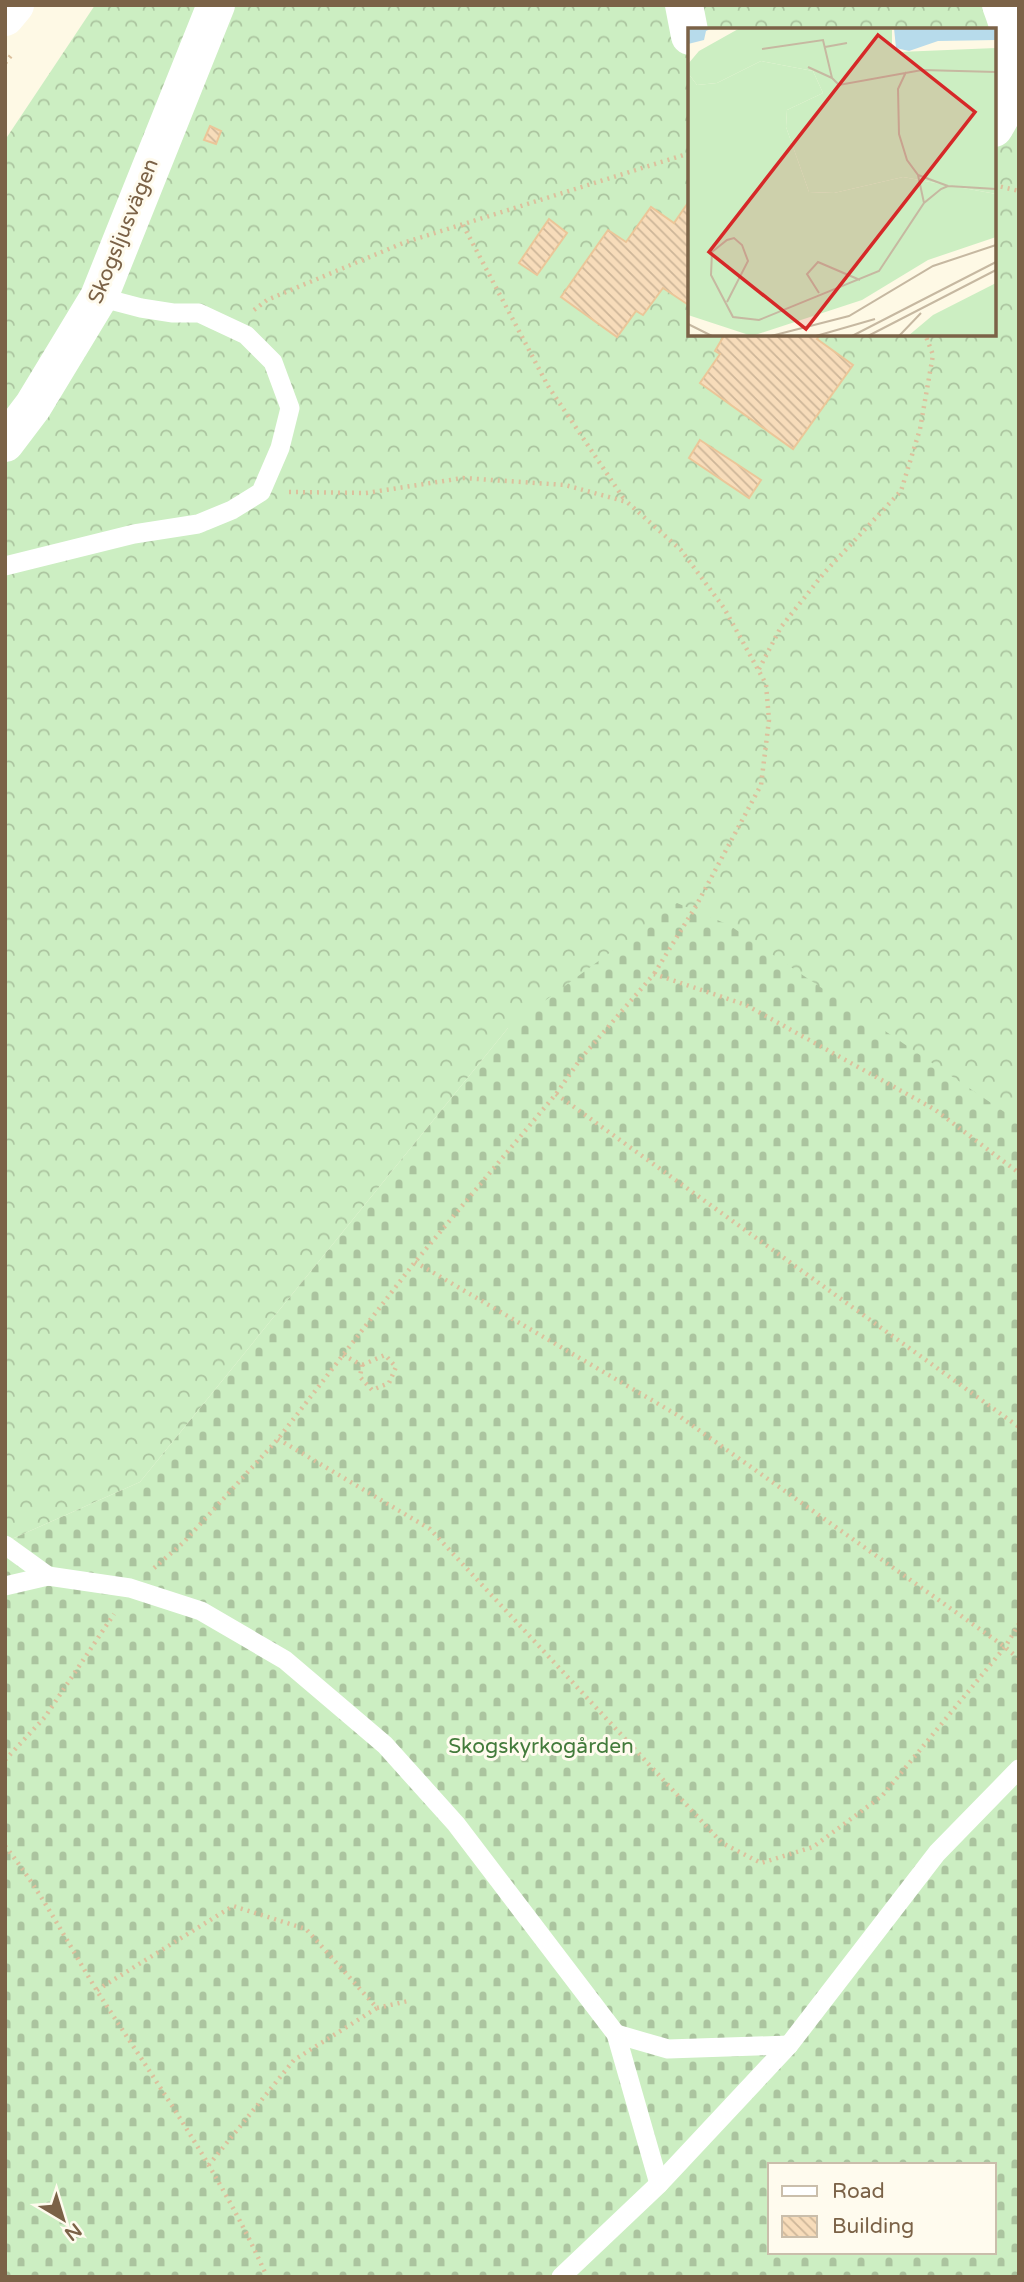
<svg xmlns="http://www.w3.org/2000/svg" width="1024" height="2282" font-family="'Varela Round',sans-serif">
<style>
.forest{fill:url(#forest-crowns);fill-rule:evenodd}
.cemetery{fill:url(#cemetery-stones);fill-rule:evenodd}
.building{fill:url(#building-back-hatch);stroke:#ebc699;stroke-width:2}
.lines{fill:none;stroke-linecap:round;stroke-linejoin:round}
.path{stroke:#dcc09d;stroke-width:4.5;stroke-dasharray:2 5;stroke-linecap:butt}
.lane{stroke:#fff;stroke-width:19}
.street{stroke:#fff;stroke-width:38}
.secondary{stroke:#fff;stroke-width:38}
.labels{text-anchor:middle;stroke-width:6;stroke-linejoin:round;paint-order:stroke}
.street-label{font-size:21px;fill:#7b6247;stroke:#fffbee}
.park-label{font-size:21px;fill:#437b3b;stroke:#fffbee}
.inset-road{fill:none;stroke:#c6b8a1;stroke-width:2}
.view{fill:#d62828;fill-opacity:0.15;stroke:#d62828;stroke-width:3.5}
.inset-edge{fill:none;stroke:#7b6247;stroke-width:3.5}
</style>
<defs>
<pattern id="forest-crowns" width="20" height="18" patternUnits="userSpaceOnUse" patternTransform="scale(1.75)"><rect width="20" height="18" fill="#cceec2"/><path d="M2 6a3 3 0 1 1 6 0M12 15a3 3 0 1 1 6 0" fill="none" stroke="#abc49f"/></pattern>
<pattern id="cemetery-stones" width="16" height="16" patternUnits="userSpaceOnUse" patternTransform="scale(1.75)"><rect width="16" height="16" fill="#cceec2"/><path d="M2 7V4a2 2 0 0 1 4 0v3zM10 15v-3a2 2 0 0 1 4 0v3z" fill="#abc49f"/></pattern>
<pattern id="building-back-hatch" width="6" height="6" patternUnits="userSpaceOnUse" patternTransform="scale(1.75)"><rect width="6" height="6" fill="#f7dcba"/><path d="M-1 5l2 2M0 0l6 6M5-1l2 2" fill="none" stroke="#cdb699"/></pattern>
</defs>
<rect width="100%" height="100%" fill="#fef9e5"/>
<path class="forest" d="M95,5H1019V1125L508,1028L140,1482L5,1542V140ZM690,30H994V334H690Z"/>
<path class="cemetery" d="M677,903L729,925L1019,1122V2277H5V1542L140,1482L508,1028ZM770,2165H994V2252H770Z"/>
<g class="building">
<path d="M210,126L221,131L216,144L204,140Z"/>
<path d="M690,200V306L663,288L643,315L636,311L617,337L561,297L608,230L626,242L651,207L674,223Z"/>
<path d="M549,219L567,233L537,275L519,263Z"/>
<path d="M725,334H821L817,339L853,365L793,449L700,383L720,354L715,351Z"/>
<path d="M700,440L761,480L749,498L689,458Z"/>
</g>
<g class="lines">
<g class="path">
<path d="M5,63L13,53"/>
<path d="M994,185L1019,191"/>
<path d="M463,225L548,386L626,502"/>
<path d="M254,310L267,300L403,243L690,153"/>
<path d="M289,492L366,493L463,478L565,485L627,502L681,550L724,608L766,684L769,720L761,785L696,906L654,974"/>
<path d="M759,669L781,627L824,573L901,491L920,429L933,355L925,334"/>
<path d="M556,1094L1019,1427"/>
<path d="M415,1262L679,1416L1005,1647L1019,1659"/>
<path d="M343,1355L362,1365L360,1377L372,1390L389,1383L396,1367L385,1355L362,1365"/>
<path d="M278,1439L430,1529L722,1843L761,1863L813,1847L882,1796L1005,1647L1019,1624"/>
<path d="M154,1568L183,1543L278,1439L415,1262L556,1094L582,1057L654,974L746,1005L934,1109L1019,1173"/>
<path d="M5,1760L45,1717L114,1614"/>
<path d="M5,1846C42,1892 68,1944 99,1994C158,2085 223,2177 267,2277"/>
<path d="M97,1990L233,1906L306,1929L377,2008L294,2060L208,2166"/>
<path d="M377,2008L408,2001"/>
</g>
<g class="lane">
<path d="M5,566L134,534L198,524L232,510L261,492L280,448L290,408L273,362L246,335L199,313H173L141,308L99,297"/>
<path d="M5,1545L48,1576L130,1588L201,1611L285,1660L385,1745L456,1824L616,2034L659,2184"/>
<path d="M5,1586L48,1576"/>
<path d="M616,2034L668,2049L789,2045"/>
<path d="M561,2277L659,2184L789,2045L937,1853L1019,1769"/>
</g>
<g class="street">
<path d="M684,5L690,36"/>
<path d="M994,128C1000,117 1008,105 1012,93C1020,65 1011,31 1001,5"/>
<path d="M5,443L33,406L99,297L216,5"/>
</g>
<path class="secondary" d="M5,17L15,5"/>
</g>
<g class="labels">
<g class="street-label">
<text transform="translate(123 231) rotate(-68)" y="7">Skogsljusvägen</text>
</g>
<g class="park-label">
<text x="541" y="1753">Skogskyrkogården</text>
</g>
</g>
<g transform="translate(688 28)">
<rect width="308" height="308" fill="#fef9e5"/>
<path d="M73,33L125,43L135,65L99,82L98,99L121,164L146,165L215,149L308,166V209L240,232L174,272L64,308L0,287V45L9,57L29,55ZM308,255V308H220L245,287Z" fill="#cceec2"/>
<path d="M52,0H199L204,2V18L211,24L308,20V166L215,149L146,165L121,164L98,99L99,82L135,65L125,43L73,33L29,55L9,57L0,45V36L11,23Z" fill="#cceec2"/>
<path d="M0,0H24L18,3L16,12L0,16ZM206,0H308V12L250,13L221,23L208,20Z" fill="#b7dbeb"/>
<path class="inset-road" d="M137,19L159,15M74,21L135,12L144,50L151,57L234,42L308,44M120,39L144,50M218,44L210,61L211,106L219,132L230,147L236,175M230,147L260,158M131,265L119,246L130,234L172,252M39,274L60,233L54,217L46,210L39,212L24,224L23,247L45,289L71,292L191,243L236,175L253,161L260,158L308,161M0,296L24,308M83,308L161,288L245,238L308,217M128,308L187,291M164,308L308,234M180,308L308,242M211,308L233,285"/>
<path class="view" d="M190,7L287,84L118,301L21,224Z"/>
<rect width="308" height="308" class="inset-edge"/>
</g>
<rect width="1024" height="2282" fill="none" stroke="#7b6247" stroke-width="14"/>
<rect x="768" y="2163" width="228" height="91" fill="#fffbee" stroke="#cabeab" stroke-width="2"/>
<rect x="782" y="2186" width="35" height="10" fill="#ffffff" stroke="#cabeab" stroke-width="2"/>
<text x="832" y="2198" font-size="21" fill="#7b6247">Road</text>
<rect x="782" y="2216" width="35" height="21" fill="url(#building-back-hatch)" stroke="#cabeab" stroke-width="2"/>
<text x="832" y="2233" font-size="21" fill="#7b6247">Building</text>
<g transform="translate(63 2219) rotate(142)" stroke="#fffbee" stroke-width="5" paint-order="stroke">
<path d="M0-5L12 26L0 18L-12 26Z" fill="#7b6247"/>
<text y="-10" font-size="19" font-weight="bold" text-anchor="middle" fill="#7b6247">N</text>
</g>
</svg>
